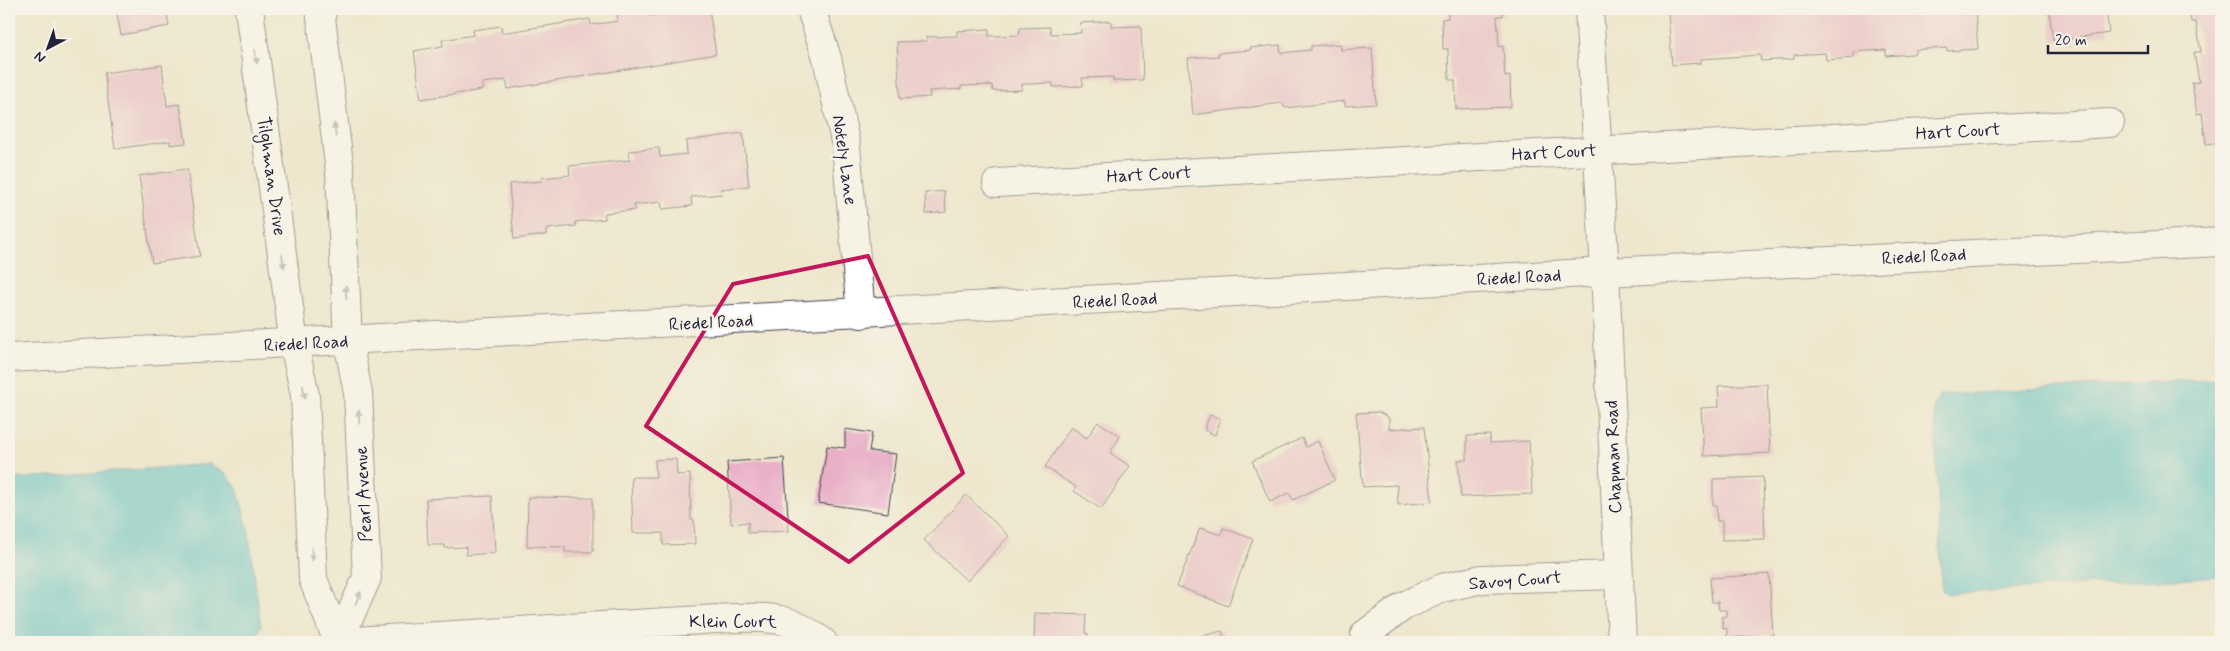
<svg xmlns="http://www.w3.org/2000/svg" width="2230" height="651" font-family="Mynerve,sans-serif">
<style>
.water{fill:#56c3ce;stroke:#3c7284}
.building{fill:#e9afc7}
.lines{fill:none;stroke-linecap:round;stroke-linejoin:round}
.minor-casing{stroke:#414051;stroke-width:30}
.tertiary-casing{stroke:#414051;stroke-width:30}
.minor{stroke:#fff;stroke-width:28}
.tertiary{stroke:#fff;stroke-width:28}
.oneway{fill:#9c9ca7}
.marked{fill:none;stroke:#c2185b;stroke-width:4;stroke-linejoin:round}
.labels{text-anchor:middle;stroke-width:5;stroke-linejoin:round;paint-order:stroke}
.street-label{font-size:18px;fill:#22223b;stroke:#f7f3e8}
</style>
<rect width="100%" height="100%" fill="#f7f3e8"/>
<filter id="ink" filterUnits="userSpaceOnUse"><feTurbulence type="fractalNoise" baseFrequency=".02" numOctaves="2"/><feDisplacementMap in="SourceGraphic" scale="10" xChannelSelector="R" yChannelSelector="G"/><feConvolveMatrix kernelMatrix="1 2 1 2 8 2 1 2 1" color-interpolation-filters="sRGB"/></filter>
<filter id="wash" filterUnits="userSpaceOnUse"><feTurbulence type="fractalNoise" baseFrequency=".0096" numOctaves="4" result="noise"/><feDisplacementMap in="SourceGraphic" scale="20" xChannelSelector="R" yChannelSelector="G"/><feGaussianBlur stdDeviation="1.12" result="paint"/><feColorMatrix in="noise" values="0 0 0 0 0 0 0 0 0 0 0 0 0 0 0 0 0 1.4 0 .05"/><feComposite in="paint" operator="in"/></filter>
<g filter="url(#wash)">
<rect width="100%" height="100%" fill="#eee7cd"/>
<g class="water">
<path d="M2221,379V576L1947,594L1942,590L1934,406L1940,395Z"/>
<path d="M210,464L227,475L237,488L248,528L261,626L254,642H9V479Z"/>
</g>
<g id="blocks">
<g class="building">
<path d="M116,9H166L169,26L121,35Z"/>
<path d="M648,9L650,16L678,12V9H709L716,54L508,89L506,80L482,83V90L421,99L414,51L443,46L442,40L474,35L473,30L501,26L502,33L590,19L591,25L618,21L617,14Z"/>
<path d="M1448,9H1503V16H1497L1499,47L1503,46L1505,77L1510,76L1511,107L1456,109L1455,80H1449L1448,49H1443V47L1442,19L1448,18Z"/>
<path d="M1698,9H1975L1978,49L1947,51V48L1925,49L1915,50V53L1912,54L1886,56V50L1854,52V58L1826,60L1825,53L1794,55V59L1761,61L1760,55L1701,59V63L1672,65L1668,12Z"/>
<path d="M2049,9H2106L2109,33L2053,41Z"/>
<path d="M2189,9H2221V142L2206,144L2202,113L2197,114L2192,83L2199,82L2194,52H2201L2196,22H2191Z"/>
<path d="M1111,21V27L1141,26L1143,80L1113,81V77L1082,78L1083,86L1053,87V83L1027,84H1022V90L993,91L992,85L961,86V89L929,91L930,97L900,99L897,42L927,41L926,37L957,36V31L989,29V36H995L1019,35L1020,28L1050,27L1051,34L1081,33L1080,23Z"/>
<path d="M1341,44V50L1372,48L1376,104L1345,106V101L1285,108L1282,103L1193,115L1188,58L1219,56L1218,53L1250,50V48L1280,45L1281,53L1311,50V46Z"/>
<path d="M162,65L167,106L180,104L186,143L170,145V141L115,149L104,73Z"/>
<path d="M743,133L749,186L721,189L722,194L691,197L692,206L662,209L661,202L634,205L635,210L605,213V219L575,222L576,226L546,229V235L514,239L509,184L542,181L541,178L570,175L569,166L630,160L629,151L659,148L660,157L687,154L686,141Z"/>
<path d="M187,169L200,256L152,263L139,176Z"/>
<path d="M944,191L946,212L926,214L925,193Z"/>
<path d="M1767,384L1770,453L1704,456L1701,408L1719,407L1718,386Z"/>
<path d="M1379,412L1389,418V429L1424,427L1432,502L1398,505L1397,485L1363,487L1356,413Z"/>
<path d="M1210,415L1221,419L1215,435L1204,430Z"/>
<path d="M1098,422L1120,436L1110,453L1130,466L1101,509L1074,491L1076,487L1045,467L1071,427L1087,438Z"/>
<path d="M845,429L872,433L869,451L896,454L888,513L818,503L827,446L845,448Z"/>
<path d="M1490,435V443L1529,441L1532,494L1461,497L1458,460H1467V436Z"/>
<path d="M1302,438L1306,447L1318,441L1335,480L1293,500L1289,493L1270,502L1252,461Z"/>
<path d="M784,458L789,531L748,533V522L731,524L727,462Z"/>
<path d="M676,459L677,475L690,474L691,520H694L695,544L663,545V533H633L631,477H656L655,460Z"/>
<path d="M1763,477L1765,539L1722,540V521H1717L1716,505H1713V479Z"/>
<path d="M966,495L1009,536L967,581L924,540Z"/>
<path d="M492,496L495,553L466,555V547L445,548V545H428L426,499Z"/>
<path d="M528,497L593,498V552H565V547L527,546Z"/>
<path d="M1200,528L1221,535L1223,528L1253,539L1228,606L1177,586Z"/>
<path d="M1769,574L1773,635L1727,638V628L1723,629L1722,617L1727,616L1726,610H1719L1718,602H1712L1710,578Z"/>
<path d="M1035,613L1086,615L1085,633L1088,634V642H1034Z"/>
<path d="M1222,631L1225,642H1187V640Z"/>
</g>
</g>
</g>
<g filter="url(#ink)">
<use href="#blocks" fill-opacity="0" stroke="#414051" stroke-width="1"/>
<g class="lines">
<defs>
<g id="minor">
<path d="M249,9L294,344L305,395L313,579L338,642"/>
<path d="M320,9L340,172L348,341L358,393L367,578L338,642"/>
<path d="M811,9L827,58L846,146L861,314"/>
<path d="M1589,9L1605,272L1622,642"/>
<path d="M997,183L2110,123"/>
<path d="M1365,634L1404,606L1442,588L1482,579L1618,575"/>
<path d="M338,642L734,618C776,617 789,617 823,642"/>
</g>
<path id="tertiary" d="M9,358L1605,272L2221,242"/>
</defs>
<use href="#minor" class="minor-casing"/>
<use href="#tertiary" class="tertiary-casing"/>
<use href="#minor" class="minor"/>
<use href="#tertiary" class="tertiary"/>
</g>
<defs><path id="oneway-solid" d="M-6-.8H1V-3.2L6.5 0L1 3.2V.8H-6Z" transform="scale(1.25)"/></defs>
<g class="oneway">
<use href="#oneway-solid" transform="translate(256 57) rotate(82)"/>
<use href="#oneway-solid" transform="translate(335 130) rotate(-97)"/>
<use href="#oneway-solid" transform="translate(283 261) rotate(82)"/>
<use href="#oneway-solid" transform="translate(346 292) rotate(-93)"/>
<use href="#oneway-solid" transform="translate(304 392) rotate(80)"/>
<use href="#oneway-solid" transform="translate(359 417) rotate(-93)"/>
<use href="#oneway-solid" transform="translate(312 554) rotate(87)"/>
<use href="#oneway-solid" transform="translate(358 598) rotate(-66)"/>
</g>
</g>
<path d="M0 0H2230V651H0ZM868,256L963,473L849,562L646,426L733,284Z" fill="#eee7cd" fill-opacity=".55" fill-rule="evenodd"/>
<path class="marked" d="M868,256L963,473L849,562L646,426L733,284Z"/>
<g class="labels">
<g class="street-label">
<text transform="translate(1958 131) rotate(-3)" y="6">Hart Court</text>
<text transform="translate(1554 152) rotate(-3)" y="6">Hart Court</text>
<text transform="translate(845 160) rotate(82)" y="6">Notely Lane</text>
<text transform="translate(1149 174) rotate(-3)" y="6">Hart Court</text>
<text transform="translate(272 176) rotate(82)" y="6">Tilghman Drive</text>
<text transform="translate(1924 256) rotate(-3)" y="6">Riedel Road</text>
<text transform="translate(1519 277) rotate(-3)" y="6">Riedel Road</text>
<text transform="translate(1115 300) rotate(-3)" y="6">Riedel Road</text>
<text transform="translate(711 322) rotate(-3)" y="6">Riedel Road</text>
<text transform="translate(306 343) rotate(-3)" y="6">Riedel Road</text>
<text transform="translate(1613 457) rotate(-92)" y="6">Chapman Road</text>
<text transform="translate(363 494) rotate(-93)" y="6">Pearl Avenue</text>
<text transform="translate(1515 580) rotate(-4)" y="6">Savoy Court</text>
<text x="733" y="627">Klein Court</text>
</g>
</g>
<rect width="2230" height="651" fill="none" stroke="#f7f3e8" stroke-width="30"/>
<g transform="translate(48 48) rotate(221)" stroke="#f7f3e8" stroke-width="4" paint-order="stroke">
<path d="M0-4L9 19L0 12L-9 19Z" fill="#22223b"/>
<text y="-8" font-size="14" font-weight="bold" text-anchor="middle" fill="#22223b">N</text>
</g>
<path d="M2048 45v8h100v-8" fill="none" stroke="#22223b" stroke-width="2.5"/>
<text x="2055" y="45" font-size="15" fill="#22223b" stroke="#f7f3e8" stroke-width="4" paint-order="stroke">20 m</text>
</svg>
